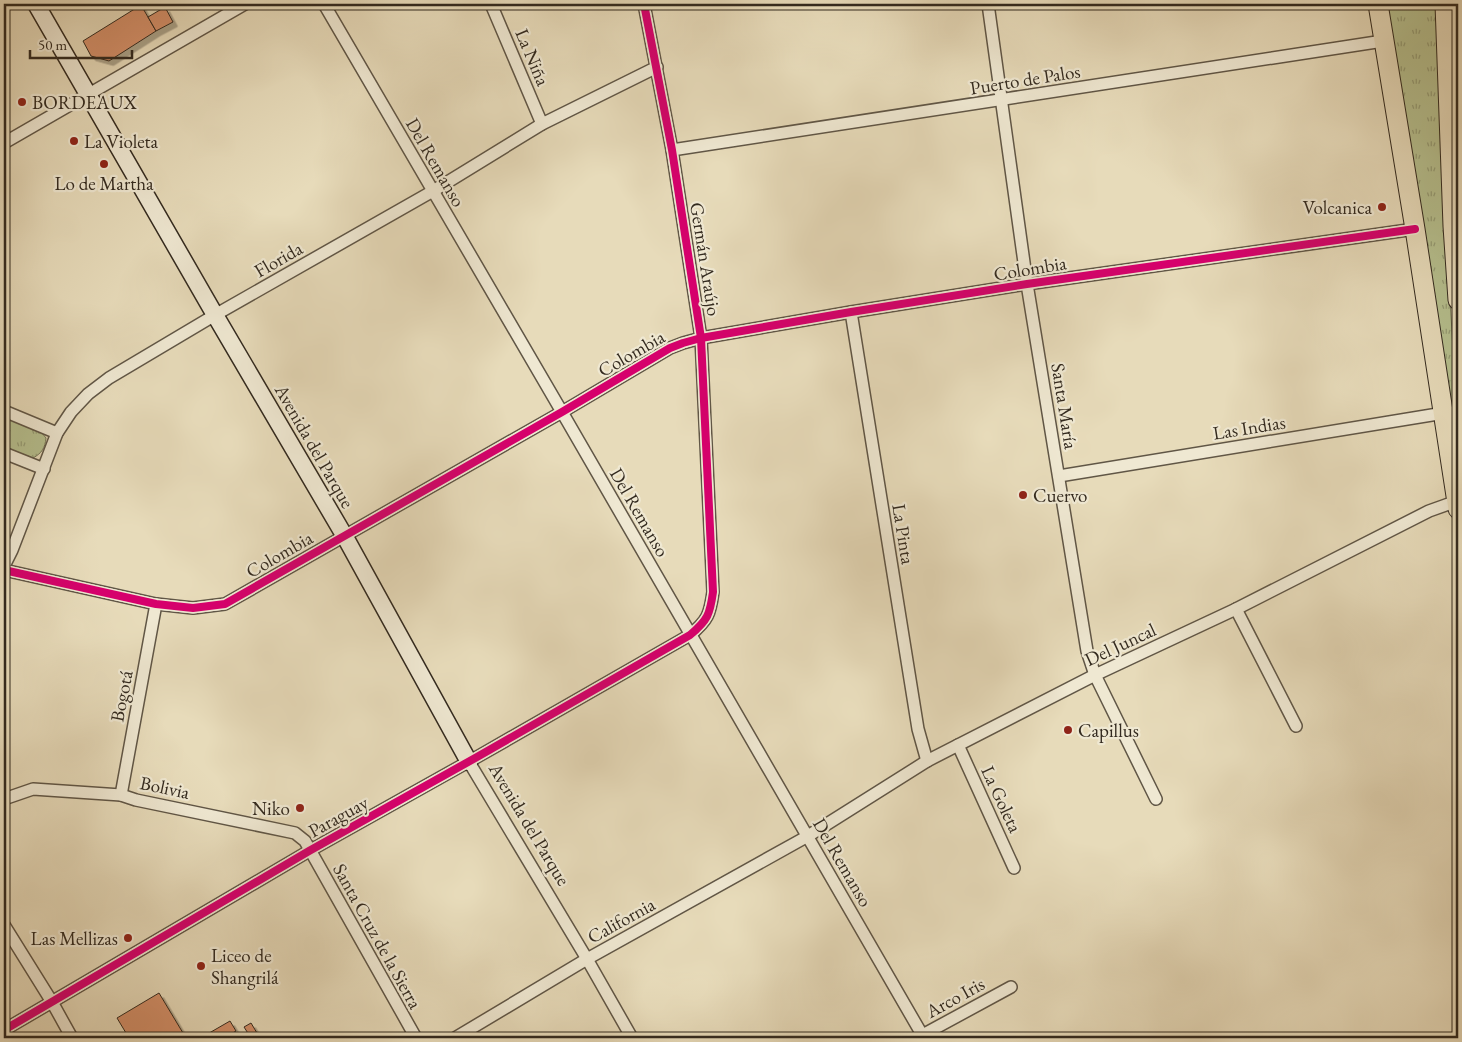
<svg xmlns="http://www.w3.org/2000/svg" width="1462" height="1042" font-family="'EB Garamond',serif">
<style>
.grass{fill:url(#grass-tufts);stroke:#747557}
.building{fill:#d4906a;stroke:#332a1f;filter:url(#shadow)}
.lines{fill:none;stroke-linecap:round;stroke-linejoin:round}
.street-casing{stroke:#605646;stroke-width:14}
.secondary-casing{stroke:#332a1f;stroke-width:19}
.primary-casing{stroke:#332a1f;stroke-width:21}
.street{stroke:#efe8d2;stroke-width:11}
.secondary{stroke:#efe8d2;stroke-width:16}
.primary{stroke:#e7dbba;stroke-width:19}
.quiet{stroke:#8e44ad;stroke-width:6;stroke-dasharray:12 6;stroke-linecap:butt}
.cycleway-casing{stroke:#efe8d2;stroke-width:11}
.cycleway{stroke:#d6006c;stroke-width:8}
.poi-dot{fill:#8f2418;stroke:#efe8d2;stroke-width:2}
.labels{text-anchor:middle;stroke-width:4.5;stroke-linejoin:round;paint-order:stroke}
.street-label{font-size:19px;fill:#332a1f;stroke:#efe8d2}
.poi-label{font-size:19px;fill:#332a1f;stroke:#efe8d2;text-anchor:start}
</style>
<defs>
<pattern id="grass-tufts" width="24" height="20" patternUnits="userSpaceOnUse" patternTransform="scale(1.25)"><rect width="24" height="20" fill="#b6c08f"/><path d="M3 7l-1-3M5 7V3M7 7l1-3M15 17l-1-3M17 17v-4M19 17l1-3" fill="none" stroke="#959c74"/></pattern>
<filter id="shadow"><feDropShadow dx="4.5" dy="4.5" stdDeviation="0" flood-color="#0004"/></filter>
</defs>
<rect width="100%" height="100%" fill="#e7dbba"/>
<filter id="stains"><feTurbulence type="fractalNoise" baseFrequency=".004" numOctaves="4"/><feColorMatrix values="0 0 0 0 .2 0 0 0 0 .09 0 0 0 0 .02 0 0 0 .5 -.17"/></filter>
<radialGradient id="worn" r=".72"><stop offset=".6" stop-color="#630" stop-opacity="0"/><stop offset="1" stop-color="#630" stop-opacity=".3"/></radialGradient>
<g class="grass">
<path d="M1386,4H1437L1446,228L1453,350L1458,391V459Z"/>
<path d="M4,416L42,433L46,438C45,448 42,453 33,458L4,447Z"/>
</g>
<g class="building">
<path d="M141,5L156,31L109,61L91,56L83,41Z"/>
<path d="M165,7L173,22L156,31L148,17Z"/>
<path d="M159,993L186,1038H129L117,1018Z"/>
<path d="M230,1021L236,1031L224,1038H206L204,1036Z"/>
<path d="M251,1023L260,1038H251L244,1027Z"/>
</g>
<g class="lines">
<defs>
<g id="street">
<path d="M324,4L562,412L924,1038"/>
<path d="M491,4L542,124"/>
<path d="M988,4L1027,284L1087,651L1095,675L1156,799"/>
<path d="M4,143L245,4"/>
<path d="M672,150L1383,41"/>
<path d="M851,312L918,729L927,761"/>
<path d="M4,411L57,433"/>
<path d="M4,453L44,469"/>
<path d="M1059,476L1444,413"/>
<path d="M4,566L12,550L57,433L71,412L88,394L109,378L215,315L433,191L542,124L657,67"/>
<path d="M4,570L156,604L193,608L225,604L562,412L670,348L683,343L701,338L851,312L1027,284L1415,229"/>
<path d="M1236,609L1296,726"/>
<path d="M958,745L1014,868"/>
<path d="M469,762L587,959L632,1038"/>
<path d="M121,795L156,604"/>
<path d="M4,799L33,789L121,795L136,800L295,833L305,841L416,1038"/>
<path d="M4,925L52,1002L72,1038"/>
<path d="M4,1030L309,851L477,757L690,635C708,620 710,614 713,592L701,338L672,150L644,4"/>
<path d="M455,1038L587,959L808,836L927,761L1095,675L1236,609L1429,511L1457,501"/>
<path d="M917,1038L1011,987"/>
</g>
<path id="secondary" d="M36,4L215,315L344,535L469,762"/>
<g id="primary">
<path d="M1378,4L1415,229L1458,509"/>
<path d="M1445,4L1453,226L1458,300"/>
</g>
</defs>
<use href="#street" class="street-casing"/>
<use href="#secondary" class="secondary-casing"/>
<use href="#primary" class="primary-casing"/>
<use href="#street" class="street"/>
<use href="#secondary" class="secondary"/>
<use href="#primary" class="primary"/>
<path class="quiet" d="M1457,501L1458,500"/>
<defs>
<g id="cycleway">
<path d="M4,570L156,604L193,608L225,604L562,412L670,348L683,343L701,338L851,312L1027,284L1415,229"/>
<path d="M4,1030L309,851L477,757L690,635C708,620 710,614 713,592L701,338L672,150L644,4"/>
</g>
</defs>
<use href="#cycleway" class="cycleway-casing"/>
<use href="#cycleway" class="cycleway"/>
</g>
<g class="poi-dot">
<circle cx="22" cy="102" r="5"/>
<circle cx="74" cy="141" r="5"/>
<circle cx="104" cy="164" r="5"/>
<circle cx="1382" cy="207" r="5"/>
<circle cx="1023" cy="495" r="5"/>
<circle cx="1068" cy="730" r="5"/>
<circle cx="300" cy="808" r="5"/>
<circle cx="128" cy="938" r="5"/>
<circle cx="201" cy="966" r="5"/>
</g>
<g class="labels">
<g class="street-label">
<text transform="translate(533 57) rotate(67)" y="7">La Niña</text>
<text transform="translate(1025 79) rotate(-9)" y="7">Puerto de Palos</text>
<text transform="translate(436 162) rotate(60)" y="7">Del Remanso</text>
<text transform="translate(278 259) rotate(-30)" y="7">Florida</text>
<text transform="translate(706 259) rotate(81)" y="7">Germán Araújo</text>
<text transform="translate(1030 268) rotate(-9)" y="7">Colombia</text>
<text transform="translate(631 353) rotate(-30)" y="7">Colombia</text>
<text transform="translate(1065 406) rotate(81)" y="7">Santa María</text>
<text transform="translate(1249 427) rotate(-9)" y="7">Las Indias</text>
<text transform="translate(315 446) rotate(60)" y="7">Avenida del Parque</text>
<text transform="translate(640 512) rotate(60)" y="7">Del Remanso</text>
<text transform="translate(904 534) rotate(81)" y="7">La Pinta</text>
<text transform="translate(279 554) rotate(-30)" y="7">Colombia</text>
<text transform="translate(1120 644) rotate(-25)" y="7">Del Juncal</text>
<text transform="translate(121 696) rotate(-79)" y="7">Bogotá</text>
<text transform="translate(165 787) rotate(12)" y="7">Bolivia</text>
<text transform="translate(1002 799) rotate(65)" y="7">La Goleta</text>
<text transform="translate(338 816) rotate(-29)" y="7">Paraguay</text>
<text transform="translate(530 824) rotate(59)" y="7">Avenida del Parque</text>
<text transform="translate(843 862) rotate(60)" y="7">Del Remanso</text>
<text transform="translate(621 920) rotate(-29)" y="7">California</text>
<text transform="translate(378 936) rotate(61)" y="7">Santa Cruz de la Sierra</text>
<text transform="translate(955 997) rotate(-29)" y="7">Arco Iris</text>
</g>
<g class="poi-label">
<text x="32" y="109">BORDEAUX</text>
<text x="84" y="148">La Violeta</text>
<text x="104" y="190" text-anchor="middle">Lo de Martha</text>
<text x="1372" y="214" text-anchor="end">Volcanica</text>
<text x="1033" y="502">Cuervo</text>
<text x="1078" y="737">Capillus</text>
<text x="290" y="815" text-anchor="end">Niko</text>
<text x="118" y="945" text-anchor="end">Las Mellizas</text>
<text x="211" y="962">Liceo de<tspan x="211" dy="22">Shangrilá</tspan></text>
</g>
</g>
<rect width="1462" height="1042" fill="none" stroke="#e7dbba" stroke-width="20"/>
<rect x="5" y="5" width="1452" height="1032" fill="none" stroke="#332a1f" stroke-width="2.5"/>
<rect x="10" y="10" width="1442" height="1022" fill="none" stroke="#332a1f"/>
<path d="M30 50v8h102v-8" fill="none" stroke="#332a1f" stroke-width="2.5"/>
<text x="38" y="50" font-size="15" fill="#332a1f" stroke="#efe8d2" stroke-width="4" paint-order="stroke">50 m</text>
<rect width="100%" height="100%" filter="url(#stains)"/>
<rect width="100%" height="100%" fill="url(#worn)"/>
</svg>
